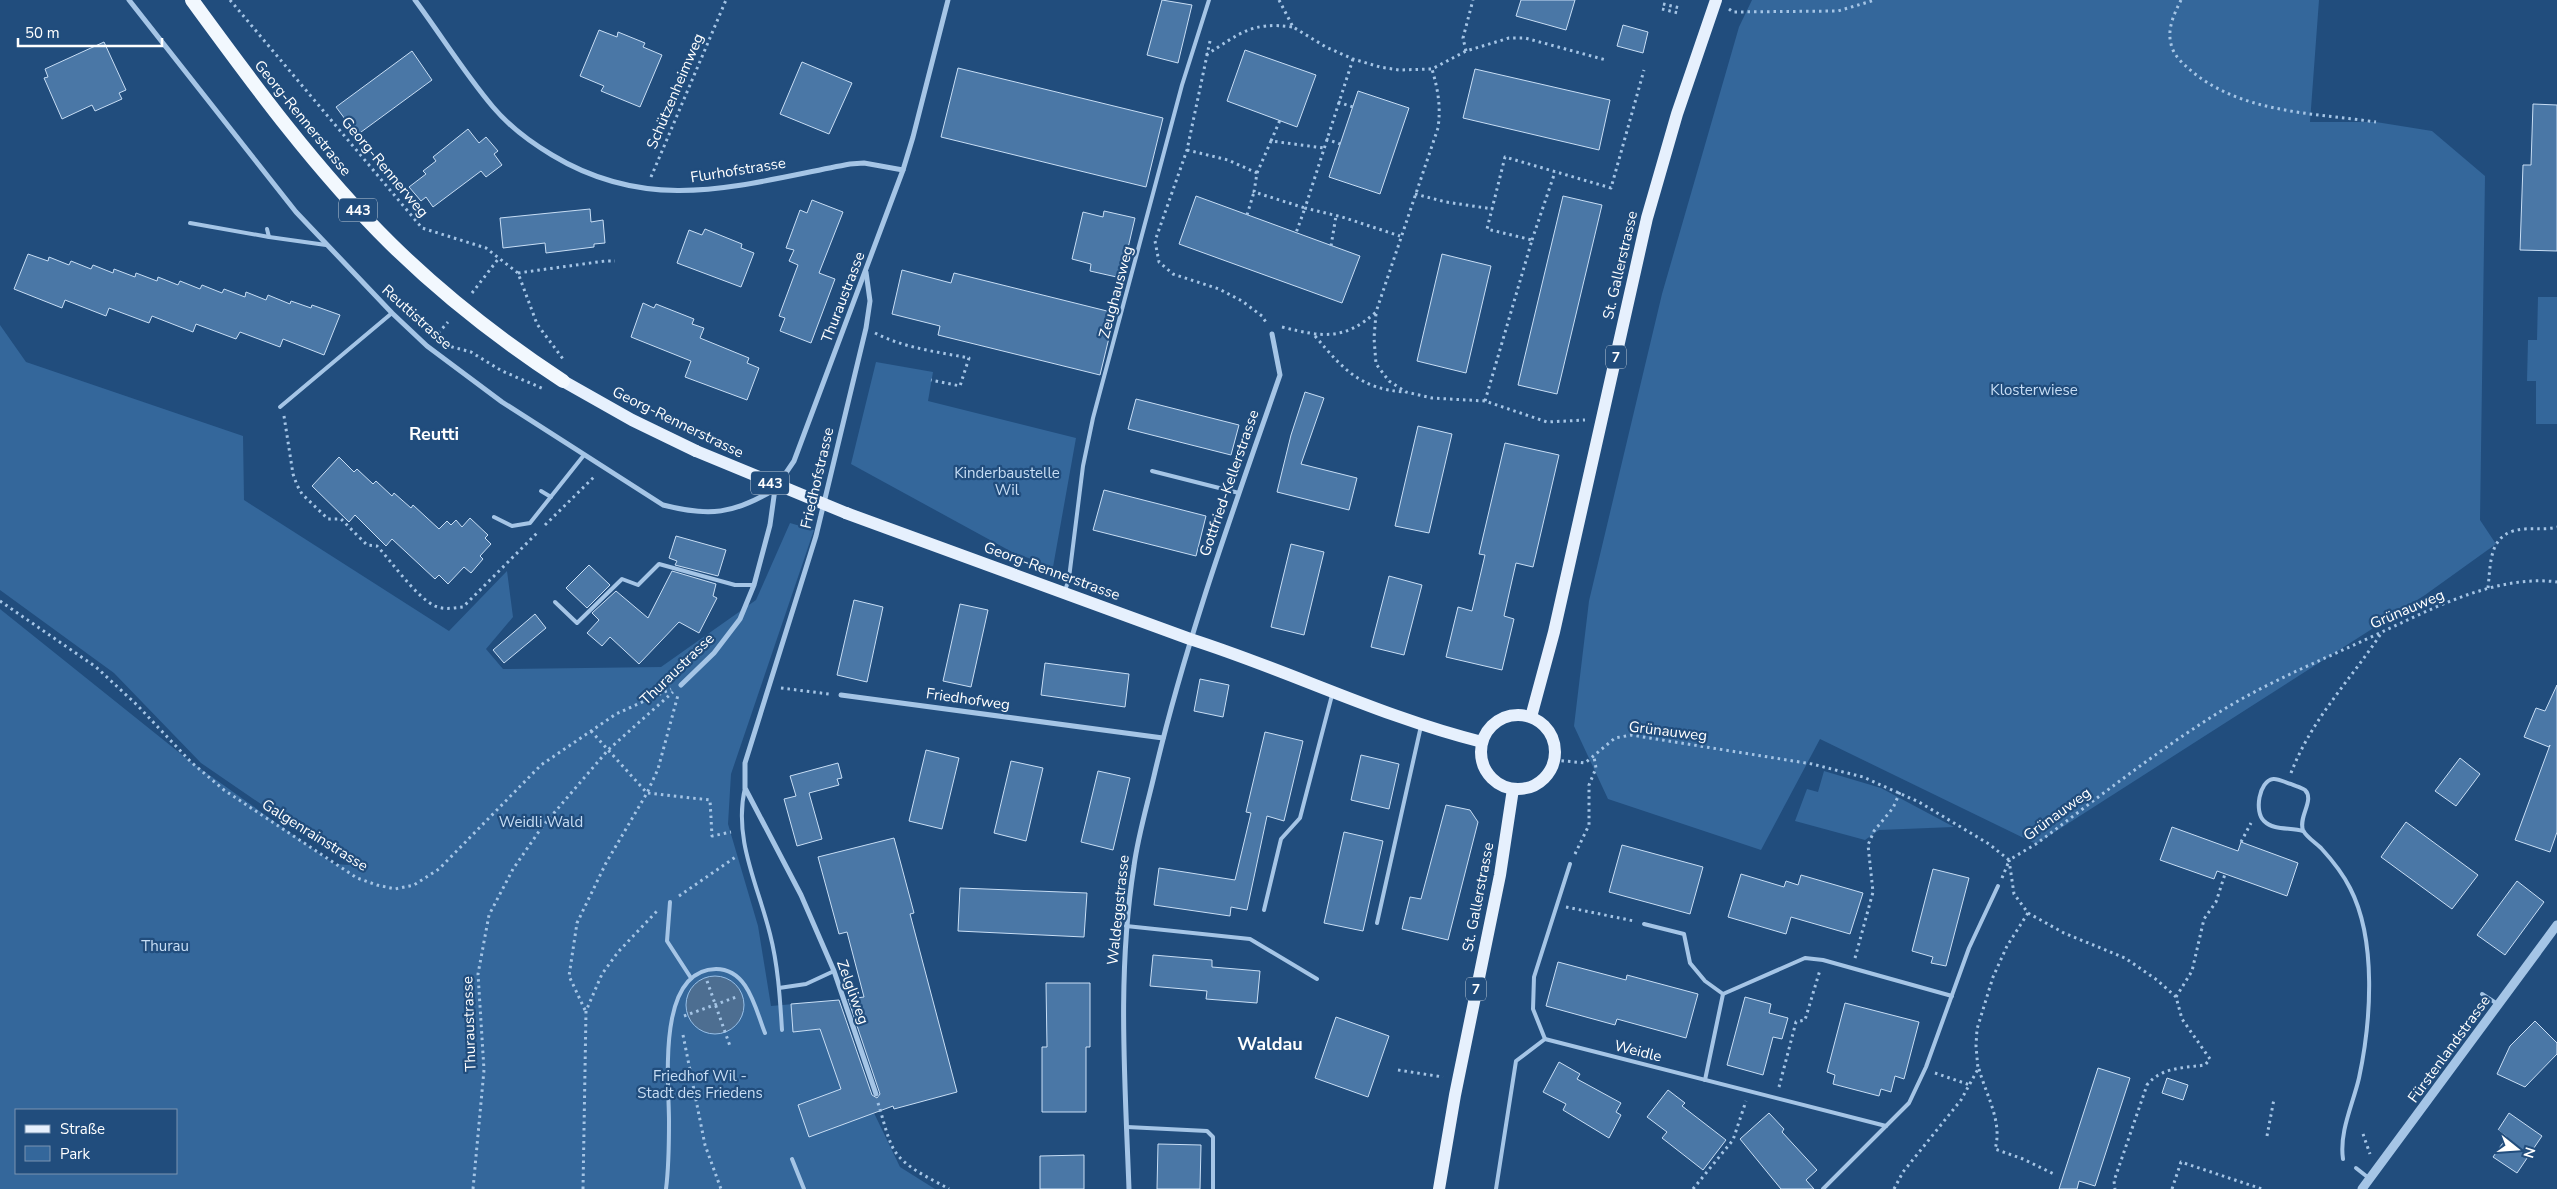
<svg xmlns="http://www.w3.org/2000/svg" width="2557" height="1189" font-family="'Nunito Sans',sans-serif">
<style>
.green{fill:#34679b;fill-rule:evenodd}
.water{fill:#4d6e91;stroke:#98c0e8}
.building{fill:#4a77a6;stroke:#c8def5}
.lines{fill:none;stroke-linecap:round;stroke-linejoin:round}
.path{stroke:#a5c5e6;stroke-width:3;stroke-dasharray:2.5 4;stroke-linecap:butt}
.service{stroke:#a5c5e6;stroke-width:4}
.minor{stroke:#a5c5e6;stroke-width:5}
.tertiary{stroke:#a5c5e6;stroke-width:9}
.primary{stroke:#e6f0fd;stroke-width:12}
.trunk{stroke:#f2f8fe;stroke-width:14}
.primary-bridge{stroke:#e6f0fd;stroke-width:12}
.labels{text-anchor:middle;stroke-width:4.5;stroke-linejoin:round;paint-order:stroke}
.shield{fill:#214d7d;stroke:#bccad8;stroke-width:1}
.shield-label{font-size:14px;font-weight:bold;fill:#fff}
.street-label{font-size:15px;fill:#fff;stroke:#214d7d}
.park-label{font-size:15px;fill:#c8def5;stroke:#214d7d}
.quarter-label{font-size:18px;font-weight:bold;fill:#fff;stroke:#214d7d}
</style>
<rect width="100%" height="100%" fill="#214d7d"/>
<g class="green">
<path d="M1752,0H2319L2310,122H2376L2432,131L2485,176L2480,520L2496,544L2425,595L2036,844L1820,739L1761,850L1608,799L1574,726L1589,601L1662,294L1739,27Z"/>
<path d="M2538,297H2557V424H2536V381H2527L2528,340H2537Z"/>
<path d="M0,325L26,362L243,436L244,500L449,631L507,571L513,617L486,649L503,669L661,667L756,600L790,523L814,530L731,774L728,824L758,926L771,1006L839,1000L874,1113L900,1167L935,1189H0V609L191,762L334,864L350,865L201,763L114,673L0,590ZM16,1110H176V1173H16Z"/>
<path d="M876,362L933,372L928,401L1076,438L1053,567L1012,552L851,464Z"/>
<path d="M1824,771L1881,788L1954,827L1879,830L1865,840L1795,821L1807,789L1818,792Z"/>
</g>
<circle class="water" cx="715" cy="1005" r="29"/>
<g class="building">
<path d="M1162,0L1192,5L1178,63L1147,55Z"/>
<path d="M1521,0H1575L1566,30L1516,16Z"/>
<path d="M1623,25L1648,32L1643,53L1617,46Z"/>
<path d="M599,30L617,37L618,32L645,43L643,47L662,55L640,107L601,91L604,86L580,76Z"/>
<path d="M104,42L126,90L119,93L122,99L95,111L92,105L62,119L44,78L48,77L45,69Z"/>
<path d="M1245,50L1316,75L1297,127L1227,101Z"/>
<path d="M412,51L432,80L357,135L336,107Z"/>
<path d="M802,62L852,83L829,134L780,114Z"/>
<path d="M958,68L1163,118L1146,187L941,137Z"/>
<path d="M1475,69L1610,100L1599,150L1463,118Z"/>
<path d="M1358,91L1409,108L1380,194L1329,177Z"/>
<path d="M2533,104L2557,105V251L2520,250L2523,165H2531Z"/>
<path d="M468,129L479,143L486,137L498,151L494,154L502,165L486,177L481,171L433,207L426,197L421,201L409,187L426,174L423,171L436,161L433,157Z"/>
<path d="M1196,196L1360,256L1342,303L1179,244Z"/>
<path d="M1563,196L1602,205L1557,394L1518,385Z"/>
<path d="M812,200L843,212L819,273L835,279L811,343L780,331L785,318L779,316L798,265L789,261L794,250L786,248L800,210L807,213Z"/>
<path d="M590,209L591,222L603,220L605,243L594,244V247L546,253L545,243L503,248L500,218Z"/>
<path d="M1104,211L1135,218L1121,278L1090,271L1091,264L1072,259L1083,212L1103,217Z"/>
<path d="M705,229L742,244L741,248L754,253L741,287L677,263L689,230L702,235Z"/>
<path d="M28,254L48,261L49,257L69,265L71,261L91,269L93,265L113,273L114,269L135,277L136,273L157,281L158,277L178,285L180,281L200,289L202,285L222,293L224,289L245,297L246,292L266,300L268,295L290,304L291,301L311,308L312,305L340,315L324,355L283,339L280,347L240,332L236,339L196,324L193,332L152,316L149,323L109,308L106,316L65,300L62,308L14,289Z"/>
<path d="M1442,254L1491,266L1466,373L1417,361Z"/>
<path d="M902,270L951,283L954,273L1115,313L1100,375L938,335L940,326L892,314Z"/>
<path d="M643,303L654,308L656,304L694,319L692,324L704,328L700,338L749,358L747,363L759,368L747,400L685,377L691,361L631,337Z"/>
<path d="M1305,392L1324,398L1301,464L1357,478L1349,510L1277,492L1291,435Z"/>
<path d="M1136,399L1239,425L1231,455L1128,429Z"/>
<path d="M1418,426L1452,434L1429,533L1395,526Z"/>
<path d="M1505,443L1559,455L1533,567L1516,563L1504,616L1514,619L1502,670L1446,657L1458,607L1472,611L1485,555L1479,554Z"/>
<path d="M339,457L354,472L357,469L373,484L376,481L392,496L394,493L411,508L413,505L439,529L447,521L451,525L456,520L462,527L470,518L488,535L485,538L491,544L480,556L483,559L471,573L464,567L448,584L439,575L435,579L392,539L386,546L355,515L349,522L312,486Z"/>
<path d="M1104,490L1206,516L1196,556L1093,530Z"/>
<path d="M676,536L726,550L718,576L675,565L677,561L669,558Z"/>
<path d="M1291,544L1324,552L1304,635L1271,627Z"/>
<path d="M589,565L610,585L587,608L566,588Z"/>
<path d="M672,571L716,584L713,596L717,598L699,633L679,622L639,664L610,637L602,646L587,633L599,620L592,613L616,591L648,618Z"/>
<path d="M1389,576L1422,585L1404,655L1371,647Z"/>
<path d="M854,600L883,607L867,682L837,675Z"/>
<path d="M960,604L988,610L971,687L943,681Z"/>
<path d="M535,614L546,628L504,663L493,650Z"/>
<path d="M1045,663L1129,674L1125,707L1041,695Z"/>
<path d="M1200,679L1229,685L1223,717L1194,711Z"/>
<path d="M2557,685V832L2550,852L2515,840L2550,745L2549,747L2524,737L2536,708L2545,711Z"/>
<path d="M1265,732L1303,741L1284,821L1267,816L1247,910L1231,907L1230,916L1154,905L1159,868L1235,880L1251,813L1246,812Z"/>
<path d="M926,750L959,758L942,829L909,821Z"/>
<path d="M1361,755L1399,764L1389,809L1351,800Z"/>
<path d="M2460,758L2480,774L2456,806L2435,791Z"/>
<path d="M1011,761L1043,768L1026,841L994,833Z"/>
<path d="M838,763L842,778L837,779L839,785L809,793L822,839L797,846L784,799L796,796L790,776Z"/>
<path d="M1098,771L1130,778L1113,850L1081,842Z"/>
<path d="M1446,805L1470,810L1478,822L1448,940L1402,929L1410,897L1421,899Z"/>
<path d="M2406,822L2478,875L2452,909L2381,857Z"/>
<path d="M2172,827L2238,851L2241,842L2298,863L2287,896L2217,871L2214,879L2160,860Z"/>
<path d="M1344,832L1383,841L1363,931L1324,923Z"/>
<path d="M894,838L914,913L910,914L957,1092L894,1109L893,1106L809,1137L798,1105L841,1089L820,1029L793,1032L791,1004L839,1000L872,1095L877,1098L880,1094L848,999L864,997L847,932L839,934L818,857Z"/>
<path d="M1622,845L1703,867L1690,914L1609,892Z"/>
<path d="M1933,869L1969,878L1946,966L1931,963L1933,957L1912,951Z"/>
<path d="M1741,874L1784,887L1786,881L1798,885L1801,875L1863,893L1850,934L1791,917L1786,934L1728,917Z"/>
<path d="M2517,881L2544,902L2505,955L2477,935Z"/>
<path d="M960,888L1087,893L1084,937L958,931Z"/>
<path d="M1153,955L1212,960V967L1260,971L1257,1003L1206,999L1207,991L1150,986Z"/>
<path d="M1558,962L1626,980L1627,975L1698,994L1686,1038L1617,1019L1615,1025L1546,1006Z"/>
<path d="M1046,983H1090V1047H1086V1112H1042V1047H1047Z"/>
<path d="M1745,997L1771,1004L1769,1013L1788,1018L1782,1039L1773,1037L1763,1075L1727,1065Z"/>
<path d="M1845,1003L1919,1022L1904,1079L1895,1076L1891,1092L1881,1089L1879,1096L1833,1084L1835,1075L1827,1072Z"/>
<path d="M1336,1017L1389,1036L1368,1097L1315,1078Z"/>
<path d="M2535,1021L2557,1043V1054L2525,1087L2497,1074L2510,1046Z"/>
<path d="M1559,1062L1580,1074L1577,1079L1621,1103L1616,1112L1621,1115L1609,1138L1563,1110L1566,1104L1543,1092Z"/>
<path d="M2098,1068L2130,1078L2095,1186L2079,1181L2077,1189H2059Z"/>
<path d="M2167,1078L2188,1085L2183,1100L2162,1093Z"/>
<path d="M1668,1090L1685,1103L1682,1106L1726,1140L1703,1170L1662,1138L1667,1132L1647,1117Z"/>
<path d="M1769,1113L1784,1129L1782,1132L1817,1170L1806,1180L1814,1189H1781L1740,1139Z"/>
<path d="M2509,1113L2542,1136L2517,1173L2493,1157L2507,1137L2498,1130Z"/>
<path d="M1158,1144L1201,1145L1200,1189H1157Z"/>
<path d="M1084,1155V1189H1040V1156Z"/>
</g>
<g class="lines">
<g class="path">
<path d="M230,0L422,228L486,248L518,273L537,324L563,359"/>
<path d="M1279,0L1293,27L1326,47L1353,59L1380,67L1399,70L1432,69L1466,51L1509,38H1525L1606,60"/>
<path d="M2181,0C2174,14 2167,29 2171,44C2173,54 2181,62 2188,68C2238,113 2313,113 2376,122"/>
<path d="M1663,4L1680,8"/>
<path d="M1662,9L1678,13"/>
<path d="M1729,9L1733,12L1838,11L1875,0"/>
<path d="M1210,41L1187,150L1155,241L1159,262L1173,274L1219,289L1242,301L1262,316L1267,324"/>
<path d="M1466,51L1463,38L1473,0"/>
<path d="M1206,55C1239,34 1252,21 1292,27"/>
<path d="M1353,59L1305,208L1342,217L1400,236"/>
<path d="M1338,102L1353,107"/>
<path d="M1326,139L1340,144"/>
<path d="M1271,141L1280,120"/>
<path d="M1187,150L1228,160L1257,173L1254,192L1305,208L1296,233"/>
<path d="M1257,173L1271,141L1324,148"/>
<path d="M651,177L726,0"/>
<path d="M1415,194L1446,202L1493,209"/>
<path d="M1247,215L1254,192"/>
<path d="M1532,240L1555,172"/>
<path d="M1331,246L1336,216"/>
<path d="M518,273L605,261H615"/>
<path d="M472,293L499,258"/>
<path d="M1376,314L1374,338L1376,364L1389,381L1406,392L1432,398L1485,401L1547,422L1585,420"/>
<path d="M1282,327C1322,337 1344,341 1376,312L1438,128C1441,106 1438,90 1432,69"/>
<path d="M875,333C904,348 938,352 969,358L960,386L931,380"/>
<path d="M1315,336C1343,369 1360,389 1405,392"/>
<path d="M434,338L448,322"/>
<path d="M445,345L471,352L502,371L544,389"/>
<path d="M1485,401L1532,240L1487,229L1505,157L1611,188L1644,70"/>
<path d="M284,416L293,474L297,485L302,494L328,519H341L367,545L377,546C392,562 416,597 435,606C444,610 454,608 463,607L537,533"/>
<path d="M545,525L596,475"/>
<path d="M2488,588C2491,560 2489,531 2525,529C2536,528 2547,530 2557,527"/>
<path d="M0,601L96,667L137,705L191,762L224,790L357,878L377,885L395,889L414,885L439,869L541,765L616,714L671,689"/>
<path d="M781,688L829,694"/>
<path d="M591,731L647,793L710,800L712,836L731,832"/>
<path d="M1555,760L1585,763L1615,738L1631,735L1812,764L1863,777L1919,802L1989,844L2009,860L2036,844C2098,798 2160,748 2226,708C2276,678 2329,657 2382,632C2433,608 2499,574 2557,582"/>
<path d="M2291,773C2312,718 2350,681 2382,632"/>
<path d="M2241,842L2251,823"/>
<path d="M1575,854L1589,825V785L1596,768L1594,757"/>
<path d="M2002,878L2009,861"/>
<path d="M679,896L737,856"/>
<path d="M1566,907L1634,921"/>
<path d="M2028,913L2064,933L2125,958L2157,980L2176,997L2182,1019L2210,1059L2205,1065C2184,1068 2161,1067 2147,1085L2114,1181L2115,1189"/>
<path d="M1855,958L1873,892L1868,845L1874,831L1893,808L1900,792"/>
<path d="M707,981L730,1046"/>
<path d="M2176,997L2192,971L2204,919L2216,902L2225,874"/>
<path d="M585,1010L569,976L577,923L606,863L647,793L658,769L678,695"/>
<path d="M684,1016L739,996"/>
<path d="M683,1035L705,1145L721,1189"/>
<path d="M1979,1069C1986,1095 2003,1122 1995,1149L2023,1159L2056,1175"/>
<path d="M1398,1070L1443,1077"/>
<path d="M1935,1073L1970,1085"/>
<path d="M1779,1087L1796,1022L1805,1020L1820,970"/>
<path d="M878,1103C883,1118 886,1134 893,1148C903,1167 930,1178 949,1189"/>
<path d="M2363,1134L2370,1154"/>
<path d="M2267,1136L2274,1099"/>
<path d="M473,1189L484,1070L478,974L489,915L513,869L542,827L608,750L673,692"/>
<path d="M583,1189L586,1011L602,974L618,952L657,911"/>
<path d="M1693,1189L1733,1140L1746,1101"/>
<path d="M1894,1189L1903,1172L1961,1100L1978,1069L1976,1046L1977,1029L1993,977L2007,946L2028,913L2014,894L2009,860"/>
<path d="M2172,1189L2181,1162L2262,1189"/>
</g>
<g class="service">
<path d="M190,223L269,237"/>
<path d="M267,229L269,237L326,245"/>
<path d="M280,407L392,313"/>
<path d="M1152,471L1239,493"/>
<path d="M541,491L551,497"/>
<path d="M494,517L512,526L530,523L584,455"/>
<path d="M1065,591L1069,578L1083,466L1093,418L1182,85L1209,0"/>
<path d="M555,602L577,623L622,579L638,585L659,564L735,585H754"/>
<path d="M745,788C733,839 758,885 770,934C778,965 780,998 782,1030"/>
<path d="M2303,831C2291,827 2274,831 2264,821C2254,812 2259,781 2273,779C2278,778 2286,783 2291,784C2295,786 2301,787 2305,790C2315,800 2298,817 2303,830C2306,837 2316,843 2321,848C2332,860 2343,874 2350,888C2377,940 2371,1022 2359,1078C2353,1104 2339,1132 2343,1159"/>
<path d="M670,902L667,941L691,978"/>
<path d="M1264,910L1281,839L1300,818L1332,695"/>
<path d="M1377,923L1421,726"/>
<path d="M1644,924L1684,934L1690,963L1705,981L1723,994"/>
<path d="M1126,926L1250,939L1317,979"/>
<path d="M779,988L806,984L834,971"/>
<path d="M2482,994L2499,1005"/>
<path d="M1545,1039L1533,1009L1534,977L1570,864"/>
<path d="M1705,1080L1723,994L1805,958L1823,960L1952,996"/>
<path d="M1127,1127L1207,1131L1213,1137V1189"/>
<path d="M792,1159L804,1189"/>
<path d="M2356,1168L2370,1179"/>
<path d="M666,1189C669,1166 669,1144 669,1121C669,1082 656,970 716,969C748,969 755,1008 765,1033"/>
<path d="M1496,1189L1516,1061L1545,1039L1886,1126"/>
<path d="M1823,1189L1909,1103L1926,1067L1969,948L1998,886"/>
</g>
<g class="minor">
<path d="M129,0L296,212L392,313L427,346L502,402L663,505C709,517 734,514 775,489"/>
<path d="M415,0C441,35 465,74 493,107C509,126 530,142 552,155C653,216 742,184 850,164L864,163L903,170"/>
<path d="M866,272L870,301L866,328L816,536L745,763V788L801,895L834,971L876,1094"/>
<path d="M681,685L714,653L740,619L754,585L770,525L775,489L794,461L903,170L913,137L948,0"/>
<path d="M841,695L1163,738"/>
<path d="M1129,1189C1125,1081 1117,973 1134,866C1138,836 1147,806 1154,776C1186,639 1234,508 1280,375L1272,334"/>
</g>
<path class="tertiary" d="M2362,1189L2557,925"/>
<g class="primary">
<path d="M563,381L632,420L696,451"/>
<path d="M846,513L1190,639C1288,670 1381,717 1482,742"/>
<circle cx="1518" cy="752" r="37"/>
<path d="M1531,717L1554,632L1647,218L1677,114L1716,0"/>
<path d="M1439,1189L1455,1095L1500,875L1513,789"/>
</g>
<path class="trunk" d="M192,0C254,85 316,170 391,244C444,296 502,341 563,381"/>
<path class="primary-bridge" d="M696,451L846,513"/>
</g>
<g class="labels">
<g class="shield">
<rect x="339" y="198.5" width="38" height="23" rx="4"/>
<rect x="1606" y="345.5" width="20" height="23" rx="4"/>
<rect x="751" y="471.5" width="38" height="23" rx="4"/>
<rect x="1466" y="977.5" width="20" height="23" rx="4"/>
</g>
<g class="shield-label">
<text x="358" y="215">443</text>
<text x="1616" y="362">7</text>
<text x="770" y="488">443</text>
<text x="1476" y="994">7</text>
</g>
<g class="street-label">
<text transform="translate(675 91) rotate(-67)" y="5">Schützenheimweg</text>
<text transform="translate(303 118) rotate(51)" y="5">Georg-Rennerstrasse</text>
<text transform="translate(385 167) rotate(50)" y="5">Georg-Rennerweg</text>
<text transform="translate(738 170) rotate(-9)" y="5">Flurhofstrasse</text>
<text transform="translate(1620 265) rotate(-77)" y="5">St. Gallerstrasse</text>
<text transform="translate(1116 292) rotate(-75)" y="5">Zeughausweg</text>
<text transform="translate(843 297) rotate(-69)" y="5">Thuraustrasse</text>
<text transform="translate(417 317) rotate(42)" y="5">Reuttistrasse</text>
<text transform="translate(678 422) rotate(26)" y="5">Georg-Rennerstrasse</text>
<text transform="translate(817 478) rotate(-77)" y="5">Friedhofstrasse</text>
<text transform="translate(1229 483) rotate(-71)" y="5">Gottfried-Kellerstrasse</text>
<text transform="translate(1052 571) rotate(20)" y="5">Georg-Rennerstrasse</text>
<text transform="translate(2407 609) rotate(-23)" y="5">Grünauweg</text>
<text transform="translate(677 669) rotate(-44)" y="5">Thuraustrasse</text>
<text transform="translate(968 699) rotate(8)" y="5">Friedhofweg</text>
<text transform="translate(1668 731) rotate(7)" y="5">Grünauweg</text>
<text transform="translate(2057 814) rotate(-36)" y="5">Grünauweg</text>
<text transform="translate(315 835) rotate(32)" y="5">Galgenrainstrasse</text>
<text transform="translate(1478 897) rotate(-79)" y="5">St. Gallerstrasse</text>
<text transform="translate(1118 910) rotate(-84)" y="5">Waldeggstrasse</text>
<text transform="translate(853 992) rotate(70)" y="5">Zelgliweg</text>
<text transform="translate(469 1024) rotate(-92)" y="5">Thuraustrasse</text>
<text transform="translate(2449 1049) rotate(-54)" y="5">Fürstenlandstrasse</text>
<text transform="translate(1638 1051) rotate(14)" y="5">Weidle</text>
</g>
<g class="park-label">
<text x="2034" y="395">Klosterwiese</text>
<text x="1007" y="478">Kinderbaustelle<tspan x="1007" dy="17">Wil</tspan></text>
<text x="541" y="827">Weidli Wald</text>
<text x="165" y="951">Thurau</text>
<text x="700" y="1081">Friedhof Wil -<tspan x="700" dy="17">Stadt des Friedens</tspan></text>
</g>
<g class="quarter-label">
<text x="434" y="440">Reutti</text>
<text x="1270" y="1050">Waldau</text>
</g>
</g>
<rect x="15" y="1109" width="162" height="65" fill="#214d7d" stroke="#7a94b1"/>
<rect x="25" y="1125" width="25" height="8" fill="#e6f0fd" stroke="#7a94b1"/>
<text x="60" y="1134" font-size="15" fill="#ffffff">Straße</text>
<rect x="25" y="1146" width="25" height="15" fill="#34679b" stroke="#7a94b1"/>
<text x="60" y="1159" font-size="15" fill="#ffffff">Park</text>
<g transform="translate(2517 1149) rotate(107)" stroke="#214d7d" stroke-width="4" paint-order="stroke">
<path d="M0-4L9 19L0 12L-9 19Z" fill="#ffffff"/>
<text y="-8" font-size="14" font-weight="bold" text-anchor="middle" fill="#ffffff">N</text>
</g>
<path d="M18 38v8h144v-8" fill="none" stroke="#ffffff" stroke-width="2.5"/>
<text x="25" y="38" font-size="15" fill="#ffffff" stroke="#214d7d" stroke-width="4" paint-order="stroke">50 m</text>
</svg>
